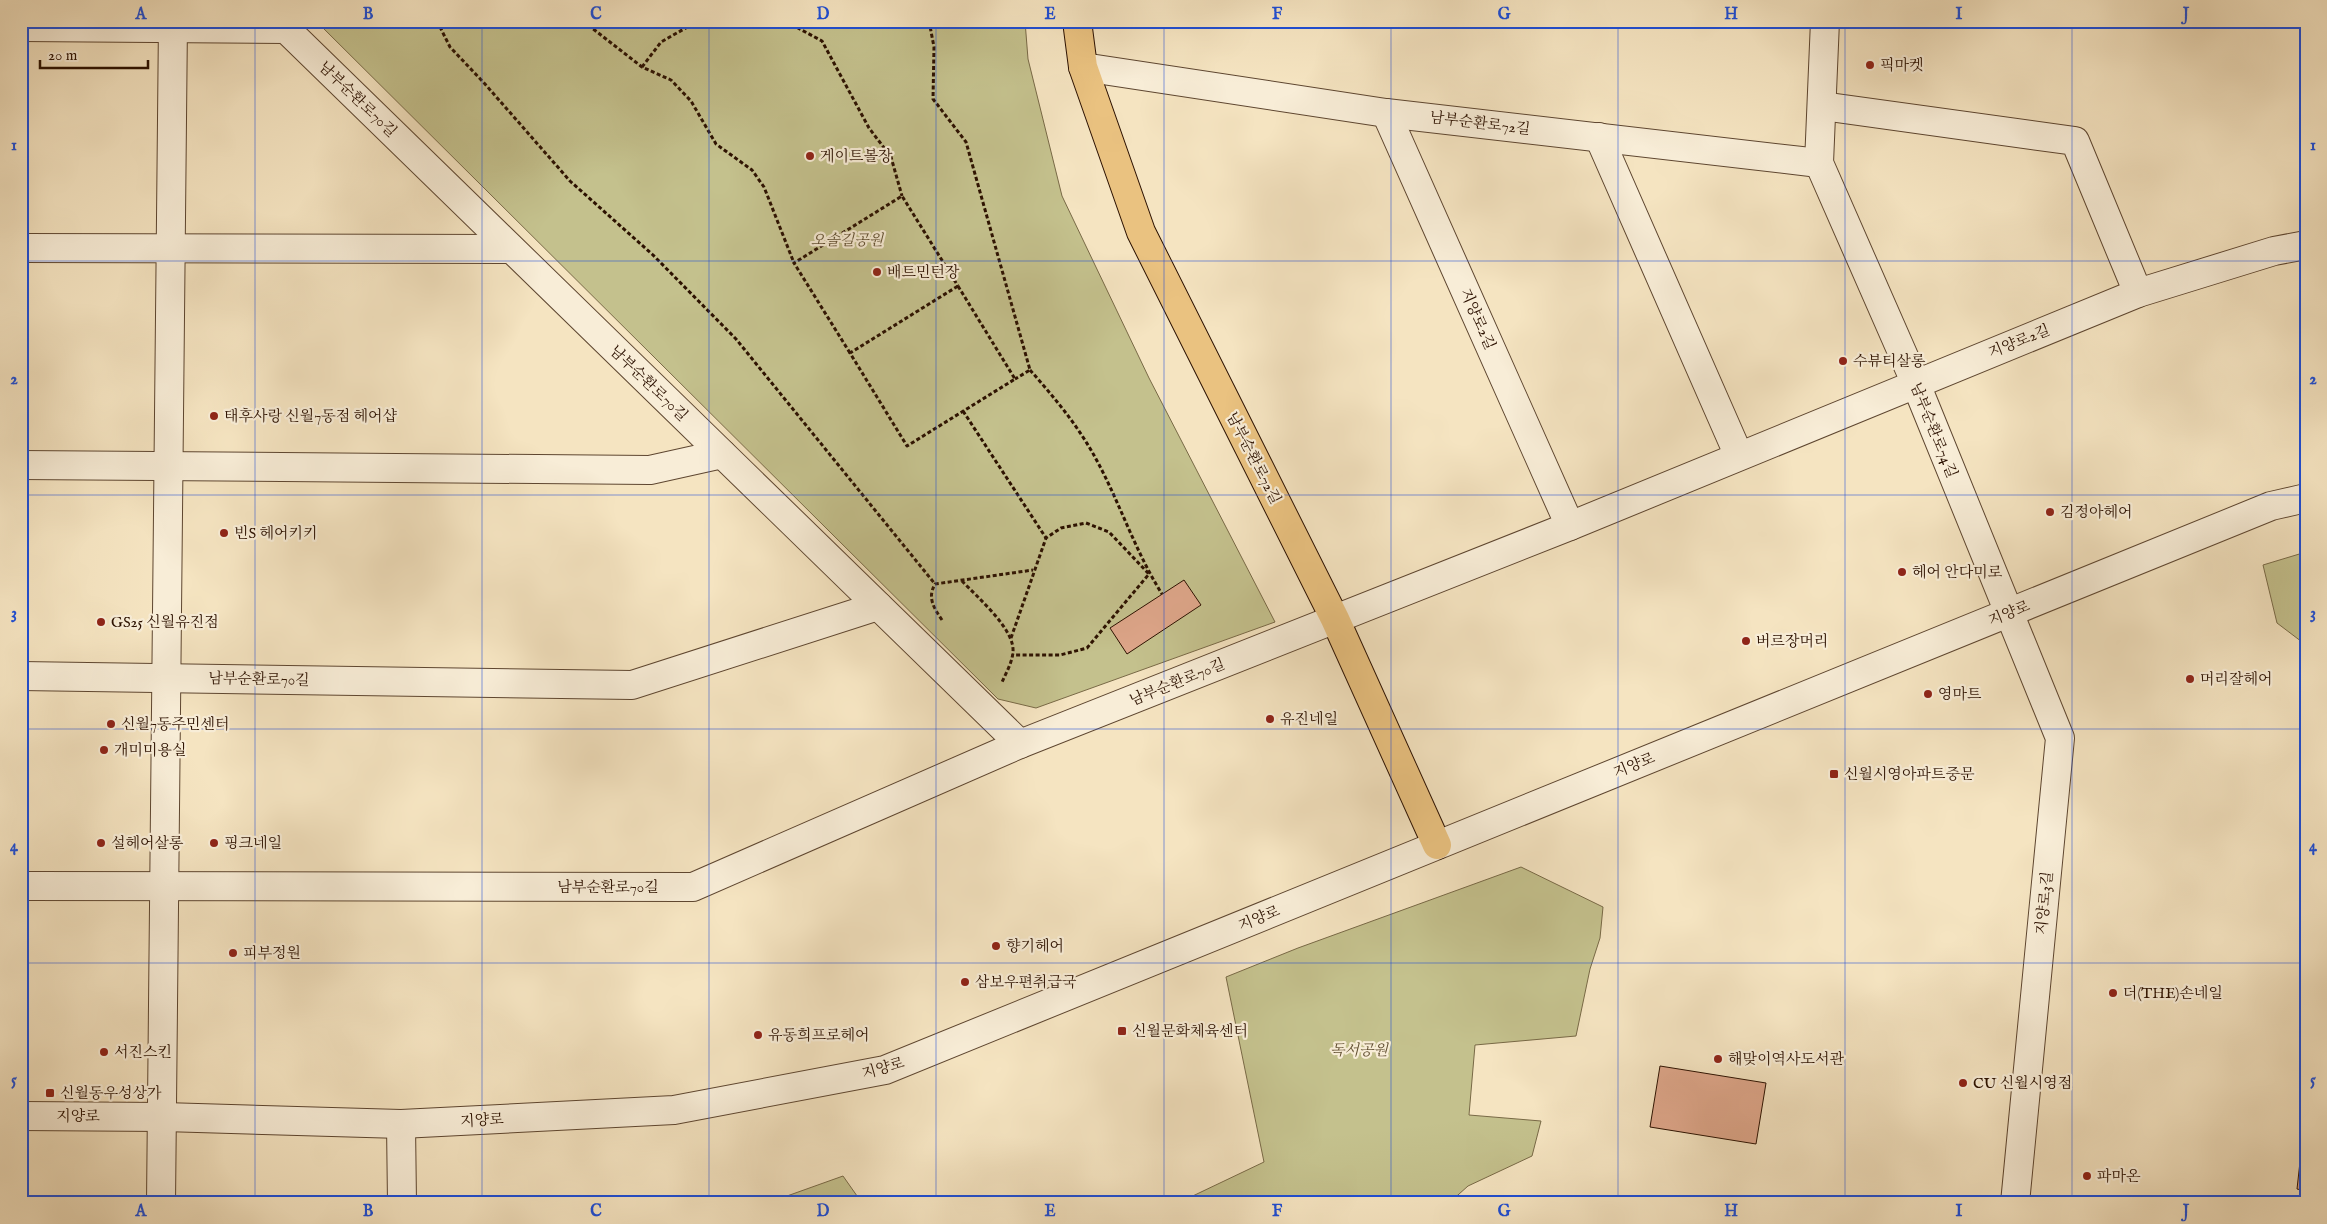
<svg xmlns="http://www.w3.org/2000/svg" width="2327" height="1224" font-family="'IM FELL English','Noto Serif KR',serif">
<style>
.green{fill:#c4c18d;stroke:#786946}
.building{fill:#dea68a;stroke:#2c1100}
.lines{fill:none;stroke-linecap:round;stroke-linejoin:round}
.minor-casing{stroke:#5e4630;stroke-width:30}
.major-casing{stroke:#2c1100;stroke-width:30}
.path{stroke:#2c1100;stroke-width:3;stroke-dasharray:4 2.5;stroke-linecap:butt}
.minor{stroke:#f8edd7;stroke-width:28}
.major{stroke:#eac280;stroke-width:28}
.grid{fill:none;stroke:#1d4ed8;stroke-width:1;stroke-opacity:0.55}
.poi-dot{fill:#8f2418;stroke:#f8edd7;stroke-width:2}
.labels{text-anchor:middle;stroke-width:4.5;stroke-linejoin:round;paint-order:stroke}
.poi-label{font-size:15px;fill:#2c1100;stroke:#f8edd7;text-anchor:start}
.street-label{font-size:15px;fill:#2c1100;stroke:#f8edd7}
.park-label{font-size:15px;font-style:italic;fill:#614f31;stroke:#f8edd7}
.neatline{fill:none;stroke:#1d4ed8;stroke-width:2}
.grid-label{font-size:16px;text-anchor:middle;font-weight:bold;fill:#1d4ed8}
</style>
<rect width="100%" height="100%" fill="#f5e4c1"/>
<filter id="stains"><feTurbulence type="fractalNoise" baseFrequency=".004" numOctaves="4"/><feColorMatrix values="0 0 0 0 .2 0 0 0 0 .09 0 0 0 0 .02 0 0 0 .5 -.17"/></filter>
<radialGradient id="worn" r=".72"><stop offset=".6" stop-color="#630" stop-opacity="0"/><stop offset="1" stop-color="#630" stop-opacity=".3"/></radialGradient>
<g class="green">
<path d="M316,21H1025L1028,59L1062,196L1149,378L1275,622L1036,708L998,699Z"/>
<path d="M2306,552V645L2277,623L2263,565Z"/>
<path d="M1521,867L1603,907L1600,938L1590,969L1576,1036L1475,1045L1469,1115L1541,1121L1532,1156L1468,1186L1449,1203H1178L1264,1162L1226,977L1298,948Z"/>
<path d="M843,1176L862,1203H771L773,1201Z"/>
</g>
<g class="building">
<path d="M1184,580L1201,605L1127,654L1110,628Z"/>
<path d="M1660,1066L1766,1083L1756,1144L1650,1127Z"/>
<path d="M2306,1107V1191L2297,1189Z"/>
</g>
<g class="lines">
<defs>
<g id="minor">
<path d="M1825,21L1819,163L1916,384L2060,738L2015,1203"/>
<path d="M21,27L286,29L1020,744"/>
<path d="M1083,67L1386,113L1819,163"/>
<path d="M1822,106L2075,141L2138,293"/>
<path d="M1386,113L1570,526"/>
<path d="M1599,137L1739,456"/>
<path d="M21,248L511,249"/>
<path d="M21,465L650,470L722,454"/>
<path d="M21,676L632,685L878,606"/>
<path d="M21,886L693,887L1020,744L1570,526L2138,293L2274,251L2306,245"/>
<path d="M21,1116L164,1117L401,1124L674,1110L885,1070L2271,506L2306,498"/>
<path d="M401,1124L402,1203"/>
<path d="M161,1203L173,21"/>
</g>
<path id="major" d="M1077,21L1083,67L1141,232L1335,619L1437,845"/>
</defs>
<use href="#minor" class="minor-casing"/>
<use href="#major" class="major-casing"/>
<g class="path">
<path d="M437,21L450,47L485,84L570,181L653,255L736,339L935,584"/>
<path d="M583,21L642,67L671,80L691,101L716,144L752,170L764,187L794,263"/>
<path d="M779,21L787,22L822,41L869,128L891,157L902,196"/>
<path d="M929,21L934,47L933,99L966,142L1030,370L1015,379"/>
<path d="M642,67L661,42L698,21"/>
<path d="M958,286L1015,379L907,446L850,353Z"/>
<path d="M850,353L794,263L902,196L958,286"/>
<path d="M1030,370C1054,397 1079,427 1096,459C1120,503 1135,551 1162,594"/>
<path d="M963,411L1046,538"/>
<path d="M962,581C977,597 1015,629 1013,652C1012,663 1006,673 1002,682"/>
<path d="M942,620C934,608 927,598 935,584L1033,570"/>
<path d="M1011,638L1046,538L1061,528L1086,523L1109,532L1149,574L1087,648L1060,655H1012"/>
</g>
<use href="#minor" class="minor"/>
<use href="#major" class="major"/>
</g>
<path class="grid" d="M255,21V1203M482,21V1203M709,21V1203M936,21V1203M1164,21V1203M1391,21V1203M1618,21V1203M1845,21V1203M2072,21V1203M21,261H2306M21,495H2306M21,729H2306M21,963H2306"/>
<g class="poi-dot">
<circle cx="1870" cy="65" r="5"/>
<circle cx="810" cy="156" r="5"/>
<circle cx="877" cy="272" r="5"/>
<circle cx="1843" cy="361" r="5"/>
<circle cx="214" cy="416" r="5"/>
<circle cx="2050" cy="512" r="5"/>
<circle cx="224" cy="533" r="5"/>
<circle cx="1902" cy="572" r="5"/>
<circle cx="101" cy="622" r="5"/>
<circle cx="1746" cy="641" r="5"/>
<circle cx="2190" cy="679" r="5"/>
<circle cx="1928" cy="694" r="5"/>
<circle cx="1270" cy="719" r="5"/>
<circle cx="111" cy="724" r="5"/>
<circle cx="104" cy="750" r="5"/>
<rect x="1829" y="769" width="10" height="10" rx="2.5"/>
<circle cx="101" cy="843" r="5"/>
<circle cx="214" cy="843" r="5"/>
<circle cx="996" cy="946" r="5"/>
<circle cx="233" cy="953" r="5"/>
<circle cx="965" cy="982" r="5"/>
<circle cx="2113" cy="993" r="5"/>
<rect x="1117" y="1026" width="10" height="10" rx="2.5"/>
<circle cx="758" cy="1035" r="5"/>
<circle cx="104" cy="1052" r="5"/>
<circle cx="1718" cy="1059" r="5"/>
<circle cx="1963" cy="1083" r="5"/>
<rect x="45" y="1088" width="10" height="10" rx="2.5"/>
<circle cx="2087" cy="1176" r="5"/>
</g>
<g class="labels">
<g class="poi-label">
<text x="1880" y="70">픽마켓</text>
<text x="820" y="161">게이트볼장</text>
<text x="887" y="277">배트민턴장</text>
<text x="1853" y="366">수뷰티살롱</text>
<text x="224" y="421">태후사랑 신월7동점 헤어샵</text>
<text x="2060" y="517">김정아헤어</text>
<text x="234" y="538">빈S 헤어키키</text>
<text x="1912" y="577">헤어 안다미로</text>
<text x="111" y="627">GS25 신월유진점</text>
<text x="1756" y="646">버르장머리</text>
<text x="2200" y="684">머리잘헤어</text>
<text x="1938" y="699">영마트</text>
<text x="1280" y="724">유진네일</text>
<text x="121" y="729">신월7동주민센터</text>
<text x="114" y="755">개미미용실</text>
<text x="1844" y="779">신월시영아파트중문</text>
<text x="111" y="848">설헤어살롱</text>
<text x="224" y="848">핑크네일</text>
<text x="1006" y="951">향기헤어</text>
<text x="243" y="958">피부정원</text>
<text x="975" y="987">삼보우편취급국</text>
<text x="2123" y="998">더(THE)손네일</text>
<text x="1132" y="1036">신월문화체육센터</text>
<text x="768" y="1040">유동희프로헤어</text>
<text x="114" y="1057">서진스킨</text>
<text x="1728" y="1064">해맞이역사도서관</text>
<text x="1973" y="1088">CU 신월시영점</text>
<text x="60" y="1098">신월동우성상가</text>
<text x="2097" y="1181">파마온</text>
</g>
<g class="street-label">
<text transform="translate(358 99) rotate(44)" y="5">남부순환로70길</text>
<text transform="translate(1480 123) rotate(7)" y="5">남부순환로72길</text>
<text transform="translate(1478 319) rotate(66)" y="5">지양로2길</text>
<text transform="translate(2019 341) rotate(-22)" y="5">지양로2길</text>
<text transform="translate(649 383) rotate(44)" y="5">남부순환로70길</text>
<text transform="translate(1934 430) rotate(68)" y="5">남부순환로74길</text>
<text transform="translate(1254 458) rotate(63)" y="5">남부순환로72길</text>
<text transform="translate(2009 613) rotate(-22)" y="5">지양로</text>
<text transform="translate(259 679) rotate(1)" y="5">남부순환로70길</text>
<text transform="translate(1177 682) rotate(-22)" y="5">남부순환로70길</text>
<text transform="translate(1634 765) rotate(-22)" y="5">지양로</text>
<text x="608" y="892">남부순환로70길</text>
<text transform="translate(2044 903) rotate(-84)" y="5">지양로3길</text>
<text transform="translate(1259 918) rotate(-22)" y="5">지양로</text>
<text transform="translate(883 1068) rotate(-16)" y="5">지양로</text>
<text x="78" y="1121">지양로</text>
<text transform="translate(482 1120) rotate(-3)" y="5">지양로</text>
</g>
<g class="park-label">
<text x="847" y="245">오솔길공원</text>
<text x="1359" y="1055">독서공원</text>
</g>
</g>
<rect width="2327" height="1224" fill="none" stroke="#f5e4c1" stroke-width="55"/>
<path d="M40 60v8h108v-8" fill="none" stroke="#2c1100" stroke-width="2.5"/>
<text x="48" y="60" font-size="15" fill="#2c1100" stroke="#f8edd7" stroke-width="4" paint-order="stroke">20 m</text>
<rect x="28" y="28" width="2272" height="1168" class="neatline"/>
<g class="grid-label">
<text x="141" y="19">A</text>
<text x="368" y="19">B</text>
<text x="596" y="19">C</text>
<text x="823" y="19">D</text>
<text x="1050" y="19">E</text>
<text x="1277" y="19">F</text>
<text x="1504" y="19">G</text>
<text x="1731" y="19">H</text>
<text x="1959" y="19">I</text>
<text x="2186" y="19">J</text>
<text x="14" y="150">1</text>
<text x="2313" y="150">1</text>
<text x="14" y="384">2</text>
<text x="2313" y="384">2</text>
<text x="14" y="618">3</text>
<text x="2313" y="618">3</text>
<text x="14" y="851">4</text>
<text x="2313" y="851">4</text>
<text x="14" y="1085">5</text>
<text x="2313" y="1085">5</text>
<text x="141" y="1216">A</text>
<text x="368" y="1216">B</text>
<text x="596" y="1216">C</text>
<text x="823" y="1216">D</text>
<text x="1050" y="1216">E</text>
<text x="1277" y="1216">F</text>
<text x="1504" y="1216">G</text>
<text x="1731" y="1216">H</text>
<text x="1959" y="1216">I</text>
<text x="2186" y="1216">J</text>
</g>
<rect width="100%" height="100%" filter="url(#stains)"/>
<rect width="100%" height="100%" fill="url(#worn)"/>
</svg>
